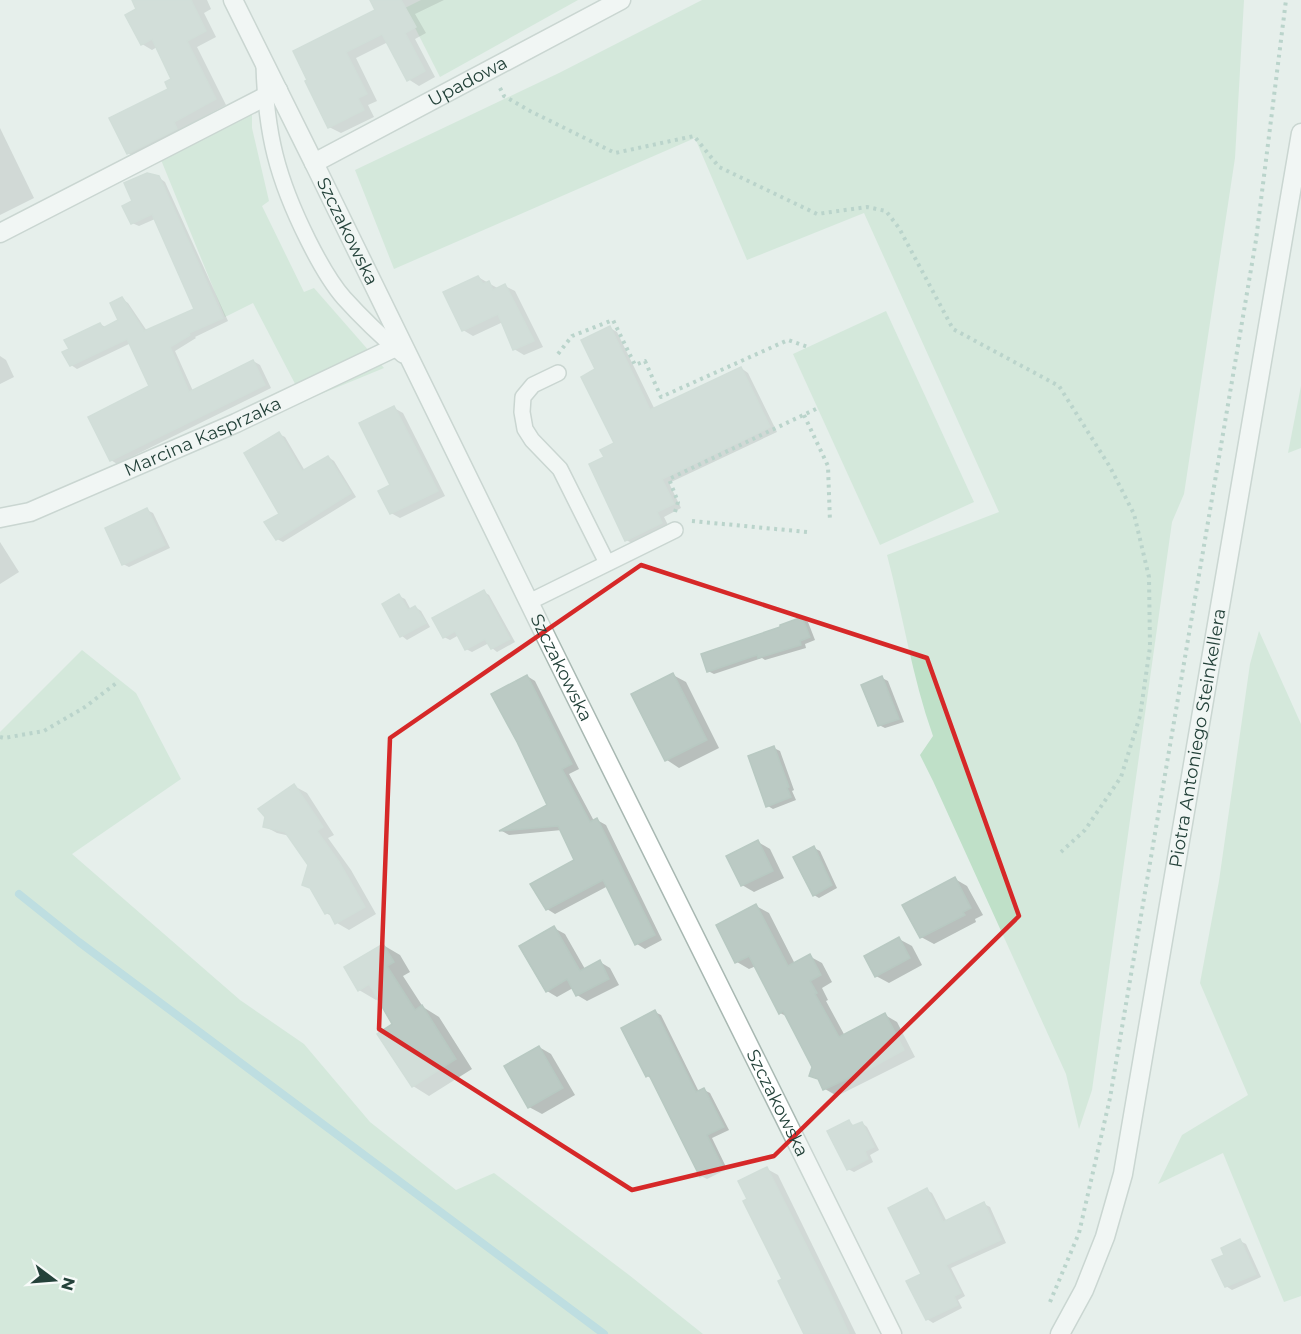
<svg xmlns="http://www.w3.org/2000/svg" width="1301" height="1334" font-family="Montserrat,sans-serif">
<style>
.green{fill:#bfe0c8}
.shadow{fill:#0003}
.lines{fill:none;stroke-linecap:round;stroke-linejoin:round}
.stream{stroke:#8ec9d4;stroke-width:8}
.building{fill:#bbcac4;stroke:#b8c9c2;stroke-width:1.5}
.service-casing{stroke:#a8b8b2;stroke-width:18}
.minor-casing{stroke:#a8b8b2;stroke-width:21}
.tertiary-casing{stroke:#a8b8b2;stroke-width:21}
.path{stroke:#86b3a5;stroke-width:4;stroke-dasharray:3 4.5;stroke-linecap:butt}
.service{stroke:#fff;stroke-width:15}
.minor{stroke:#fff;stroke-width:18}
.tertiary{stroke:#fff;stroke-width:18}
.marked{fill:none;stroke:#d62828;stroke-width:4.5;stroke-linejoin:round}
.labels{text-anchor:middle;stroke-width:6;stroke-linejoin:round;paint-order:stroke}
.street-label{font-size:18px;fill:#24423a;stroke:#f7fbf9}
</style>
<rect width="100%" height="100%" fill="#e6efeb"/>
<g class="green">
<path d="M421,0H578L440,77L405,8Z"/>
<path d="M702,0H1244L1235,158L1184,494L1172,522L1092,1090L1079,1129L1066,1074L933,781L920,755L933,736C912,677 903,615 887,555L999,512L864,213L747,260L695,138L394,269L355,170L559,73Z"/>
<path d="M252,103V128L269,201L262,206L304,292L314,288L384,368L304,401L253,303L225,317L157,150Z"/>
<path d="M886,311L974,502L880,545L793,354Z"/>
<path d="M1301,386V448L1288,453Z"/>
<path d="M1259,631L1301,724V1296L1284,1302L1223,1153L1158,1184L1182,1135L1248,1095L1200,983L1219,881L1250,664Z"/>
<path d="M82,650L136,693L181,779L72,854L240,1000L304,1044L370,1122L456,1190L494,1173L629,1275L703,1334H0V732Z"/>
</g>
<g class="shadow">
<path d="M134,0H207L211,9L204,13L216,37L197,47L226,105L183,128L187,135L139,159L128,153L170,90L173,80L157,47L152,50L142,44L138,10Z"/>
<path d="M372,0H444L415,14L426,33L415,39L435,77L419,86L408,79L388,42L356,58L377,101L368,105L374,117L341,133L329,127L307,81L377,11Z"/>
<path d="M0,128L34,198L0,215Z"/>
<path d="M158,177L165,182L228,321L195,337L196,338L175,351L193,391L253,361L260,365L271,388L117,464L111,460L151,387L131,343L77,369L71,365L100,324L107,328L120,320L122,299L128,303L147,331L196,310L155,219L139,226L132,223L134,202Z"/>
<path d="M478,277L499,289L505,286L515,291L543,347L524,355L514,349L503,322L473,336L463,330Z"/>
<path d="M610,328L617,332L655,410L741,368L748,373L777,432L669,483L681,508L664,517L669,527L634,544L626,540L606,458L616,444L597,370Z"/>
<path d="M0,356L6,360L14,377L0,384Z"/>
<path d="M394,408L403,413L445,496L400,518L391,513Z"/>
<path d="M279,434L285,437L305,471L328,457L334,461L356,497L283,542L277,539L281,514Z"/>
<path d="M147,510L153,513L170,548L129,567L123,564Z"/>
<path d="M0,542L19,572L0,584Z"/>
<path d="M484,592L489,595L515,642L497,652L492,648L489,643L472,652L466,649L459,635L450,640L444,637Z"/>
<path d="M399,596L405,599L411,610L415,607L421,611L430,627L407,640L402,636L384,604Z"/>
<path d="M802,619L808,622L815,640L805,644L806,648L765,660L762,658L714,674L708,671Z"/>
<path d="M673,675L686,682L719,748L679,768L667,760L633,695Z"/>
<path d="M527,676L535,681L579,769L569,774L594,821L597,820L606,825L662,940L645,949L637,944L608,886L555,914L547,909L576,861L562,830L509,835L502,831L549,806Z"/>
<path d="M882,678L888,681L904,722L885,728L879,725Z"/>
<path d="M774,748L780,751L794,790L792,791L796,800L773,809L768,806Z"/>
<path d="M294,786L307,793L334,835L328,838L351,870L376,914L349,930L337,923L333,917L326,913L309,865L290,836L277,833L264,826Z"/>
<path d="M758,842L770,849L784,878L754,892L742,885Z"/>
<path d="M814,848L820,851L837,888L819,898L814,895Z"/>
<path d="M955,879L967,886L983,915L975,919L976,922L934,944L921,937Z"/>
<path d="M756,906L769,913L795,964L809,956L822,963L832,982L822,988L828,1000L826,1001L845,1036L885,1015L897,1022L915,1057L837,1096L825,1089L821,1081L811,1075L814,1067L788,1017L780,1013L756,966L749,969L737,962L718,925Z"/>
<path d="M554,928L565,934L585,969L600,962L610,968L619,985L587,1001L577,995L573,988L557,997L547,991Z"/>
<path d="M899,939L912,946L922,965L889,983L876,976Z"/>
<path d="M383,945L400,955L410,972L403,976L423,1007L439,1017L472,1069L429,1096L413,1086L394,1025L379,998L376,1000L359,990Z"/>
<path d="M655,1012L661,1015L699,1092L704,1090L710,1093L729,1130L712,1138L727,1169L707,1179L701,1176L653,1079L647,1076Z"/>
<path d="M539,1047L551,1054L575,1095L542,1114L529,1107Z"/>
<path d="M849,1121L855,1127L862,1123L867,1127L879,1150L870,1155L873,1162L854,1172L848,1169Z"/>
<path d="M767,1169L778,1175L856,1334H807L749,1200Z"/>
<path d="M927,1190L932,1193L947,1222L984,1204L990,1207L1006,1243L951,1268L965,1296L958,1300L962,1308L933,1323L927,1319L923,1275Z"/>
<path d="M1240,1241L1246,1244L1261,1277L1232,1290L1226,1286V1255Z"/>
</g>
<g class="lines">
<path class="stream" d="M19,894L79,942L604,1334"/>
</g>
<g class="building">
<path d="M132,0H191L206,31L187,41L216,99L174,122L177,129L127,154L109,118L168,89L165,82L171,79L152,39L141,45L125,15L136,9Z"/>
<path d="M370,0H401L416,27L405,33L425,71L407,81L382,34L346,52L367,94L358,98L364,110L328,128L305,81L307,80L293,51L375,10Z"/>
<path d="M147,173L159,176L223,318L189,333L190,335L170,347L189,392L253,360L265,385L110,461L88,417L149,386L127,339L70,366L62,352L69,349L64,340L100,323L103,328L118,320L110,303L122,297L144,331L194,309L152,214L131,224L122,206L132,201L124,183Z"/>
<path d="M478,276L483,284L489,281L493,290L505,284L534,341L513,350L498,314L462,331L443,292Z"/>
<path d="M610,326L650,410L741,367L770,427L662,479L674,504L657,512L662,523L625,541L589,464L604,457L600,450L614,443L581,377L595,369L581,340Z"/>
<path d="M394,406L438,491L390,514L378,491L390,485L359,423Z"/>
<path d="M279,432L302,471L328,456L351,493L276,540L264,522L279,514L244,453Z"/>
<path d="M147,508L165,545L122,565L105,528Z"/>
<path d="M484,590L510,639L491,649L485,639L465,650L455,631L443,638L432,618Z"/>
<path d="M399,594L408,610L415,606L426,623L400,637L382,604Z"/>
<path d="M802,617L810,637L800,641L801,645L758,658L757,655L707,672L701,654L780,627V625Z"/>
<path d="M673,673L707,740L665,761L631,694Z"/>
<path d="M527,675L572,764L562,769L590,822L597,818L655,935L635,945L603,880L546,910L530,884L574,860L558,826L499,831L547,805L517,742L491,694Z"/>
<path d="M882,676L899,719L878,726L861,685Z"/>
<path d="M774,746L789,787L787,788L791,797L766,807L748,756Z"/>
<path d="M294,784L323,827L317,831L339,862L365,907L335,924L329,912L325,914L310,888L302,885L308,865L285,832L263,827L265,817L258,809Z"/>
<path d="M758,840L773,871L741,886L726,856Z"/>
<path d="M814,846L832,885L813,896L793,857Z"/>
<path d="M955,877L971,908L963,912L965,915L920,938L902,905Z"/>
<path d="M756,904L788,966L810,954L821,975L810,981L817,993L815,994L839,1037L885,1013L904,1050L869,1069L823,1090L818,1079L809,1076L812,1067L783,1011L779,1014L749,956L735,963L716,925Z"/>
<path d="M554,926L580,971L600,960L609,979L576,996L567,979L546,992L519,946Z"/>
<path d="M899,937L910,958L875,977L864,956Z"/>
<path d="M383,944L394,962L387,966L415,1010L422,1005L456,1059L412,1087L377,1034L392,1024L369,984L358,991L344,967Z"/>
<path d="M655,1010L696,1092L704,1088L724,1127L707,1135L722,1166L700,1177L649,1075L646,1077L621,1028Z"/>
<path d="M539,1046L563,1088L528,1108L504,1066Z"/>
<path d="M849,1120L852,1126L862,1122L874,1147L865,1151L868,1159L847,1170L827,1131Z"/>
<path d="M767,1167L834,1301L849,1334H804L778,1281L782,1279L743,1201L747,1199L738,1181Z"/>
<path d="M927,1188L943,1222L984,1202L1001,1240L946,1265L961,1293L954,1296L958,1305L926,1320L906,1281L921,1274L888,1208Z"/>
<path d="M1240,1239L1256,1274L1225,1287L1212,1260L1224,1255L1221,1248Z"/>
</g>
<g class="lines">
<defs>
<g id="service">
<path d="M264,65C266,134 277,178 308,240C318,260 329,281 344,298C362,318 382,337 403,355"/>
<path d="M558,373L533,385L523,397L522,412L525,429L532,440L560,469L607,563"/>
<path d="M529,602L675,530"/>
</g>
<g id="minor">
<path id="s1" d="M314,163L548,641L892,1334"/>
<path d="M0,233L278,90"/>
<path id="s2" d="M0,518L30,512L236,423L402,344"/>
</g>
<g id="tertiary">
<path id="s3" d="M233,0L314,163L621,0"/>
<path id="s4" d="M1060,1334L1084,1290L1105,1237L1123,1174L1301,133"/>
</g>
</defs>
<use href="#service" class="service-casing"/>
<use href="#minor" class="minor-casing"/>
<use href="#tertiary" class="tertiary-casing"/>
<g class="path">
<path d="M500,88L504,96L530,111L615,153L694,136L719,167L817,214L867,207L886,211L899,228L953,329L1059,386L1110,467L1134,514L1149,577L1150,647L1140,716L1121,777L1085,830L1061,852"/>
<path d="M558,354L572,336L613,320L635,365L645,361L661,397L788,340L808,347"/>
<path d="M804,415L828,466L830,522"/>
<path d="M675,512L678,502L669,479L818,408"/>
<path d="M692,521L807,532"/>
<path d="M0,737L4,738L44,731L85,707L119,681"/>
<path d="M1050,1302L1079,1233L1110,1098L1256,240L1286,0"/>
</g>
<use href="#service" class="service"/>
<use href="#minor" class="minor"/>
<use href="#tertiary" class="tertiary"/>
</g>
<path d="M0 0H1301V1334H0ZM641,565L927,658L1019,916L774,1156L632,1190L379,1029L390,738Z" fill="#e6efeb" fill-opacity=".55" fill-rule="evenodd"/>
<path class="marked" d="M641,565L927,658L1019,916L774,1156L632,1190L379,1029L390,738Z"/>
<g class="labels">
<g class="street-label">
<text dy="6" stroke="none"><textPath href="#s3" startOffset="356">Upadowa</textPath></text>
<text dy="6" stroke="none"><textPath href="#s1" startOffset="76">Szczakowska</textPath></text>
<text dy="6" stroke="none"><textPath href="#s2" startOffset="219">Marcina Kasprzaka</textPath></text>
<text dy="6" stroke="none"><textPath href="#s1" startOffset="562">Szczakowska</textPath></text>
<text dy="6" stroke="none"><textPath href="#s4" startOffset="615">Piotra Antoniego Steinkellera</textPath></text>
<text dy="6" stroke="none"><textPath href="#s1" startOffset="1048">Szczakowska</textPath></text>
</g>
</g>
<g transform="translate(54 1280) rotate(106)" stroke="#f7fbf9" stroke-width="4.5" paint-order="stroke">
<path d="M0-4.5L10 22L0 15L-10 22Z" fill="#24423a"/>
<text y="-9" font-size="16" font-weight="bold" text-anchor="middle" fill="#24423a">N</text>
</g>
</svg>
